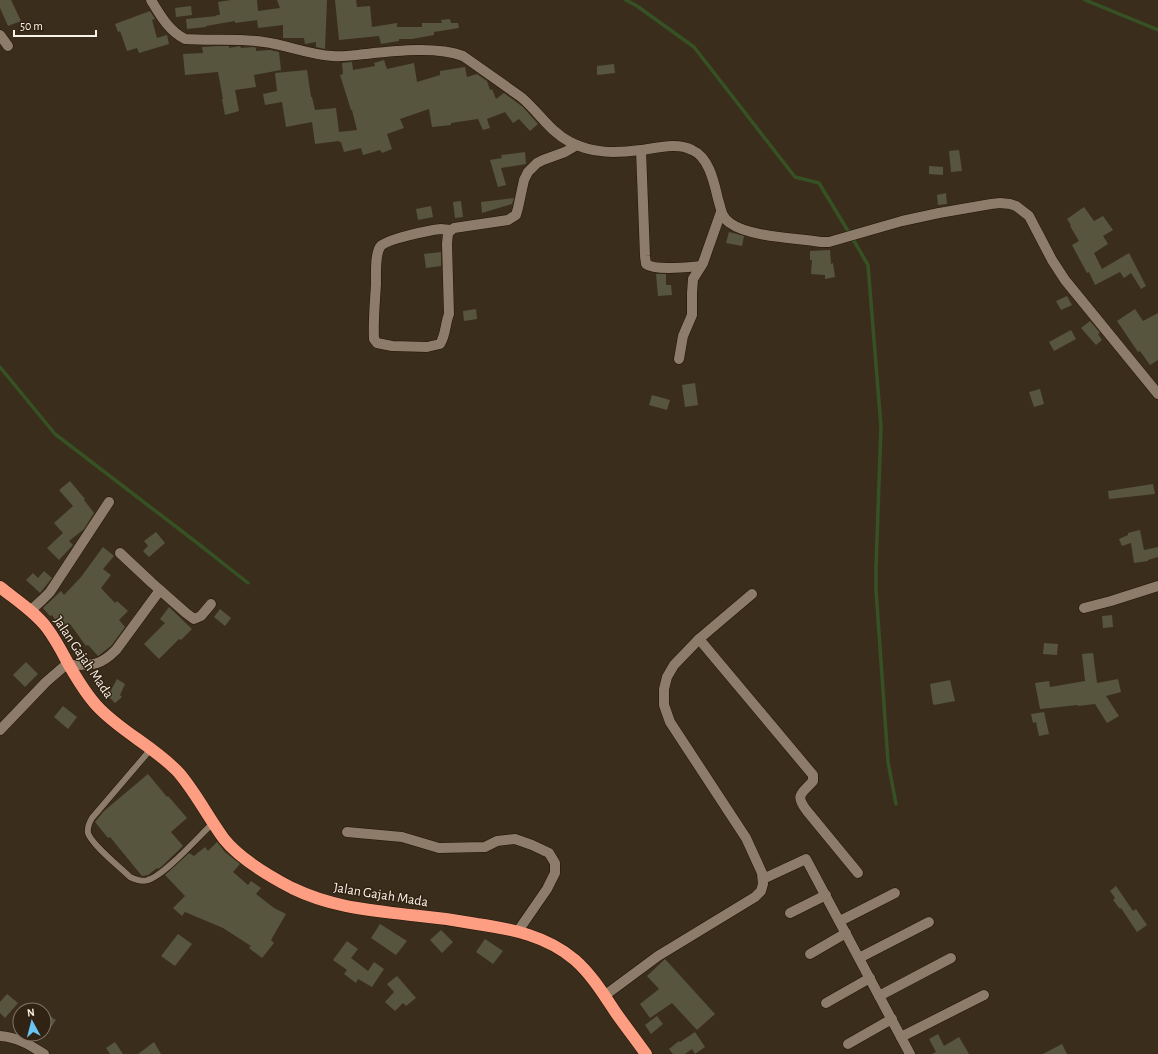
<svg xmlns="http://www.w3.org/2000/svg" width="1158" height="1054" font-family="'Alegreya Sans',sans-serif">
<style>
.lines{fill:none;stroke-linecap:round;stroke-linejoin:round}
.stream{stroke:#365224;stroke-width:3.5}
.building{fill:#57553e}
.lane-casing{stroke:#221505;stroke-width:7}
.street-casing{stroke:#221505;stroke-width:11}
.highway-casing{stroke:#221505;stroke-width:13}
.lane{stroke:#8d7c69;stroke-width:6}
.street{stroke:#8d7c69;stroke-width:10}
.highway{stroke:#fd9d81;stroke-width:12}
.labels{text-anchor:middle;stroke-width:3;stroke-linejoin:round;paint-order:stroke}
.street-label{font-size:14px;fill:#fbf2e7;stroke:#312313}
</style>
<rect width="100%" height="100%" fill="#3b2d1c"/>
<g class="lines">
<g class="stream">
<path d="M626,0L637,6L694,47L795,177L819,183L854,241L868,265L881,427L876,567V590L888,762L896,804"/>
<path d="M1085,0L1158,30"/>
<path d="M0,367L55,434L196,542L248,583"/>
</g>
</g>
<g class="building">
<path d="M0,0H11L21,21L8,26L0,8Z"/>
<path d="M231,0H257L258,11L280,8L277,0H327L325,49L316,47V42L305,44L304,38H283V25L258,28L257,20L235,23V21L206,26V27L187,29L186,19L217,16L216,15H220L218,2Z"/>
<path d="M335,0H356L357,7L370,6L372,27L397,23V27H422V23H442L441,20L450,19L451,23H458L459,28L434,32V35L412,39H399V41L381,44L379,36L339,40Z"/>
<path d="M191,6L192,15L176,17L175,8Z"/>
<path d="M150,11L155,19L152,20L157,38L167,35L169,44L139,53L137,48L127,51L120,31L118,32L115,24Z"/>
<path d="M217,46H229V48L240,46L241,48L254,47L256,48V51L270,50L279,52L281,70L254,75L256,87L235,90L239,111L225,115L222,99H223L218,72L185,75L183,54L203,53L202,47Z"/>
<path d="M384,60L387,69L414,63L417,82L440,75V71L465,67L467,77L477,74L487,81L490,90L492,89L496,99L504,93L523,107L538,124L530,131L519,119L513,123L505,112L487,119L490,128L483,130L478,119L451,123V125L432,127L429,109L400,119L404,128L387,134L392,149L382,153L380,150L363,155L361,148L344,152L341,142H339V141L315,144L312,122L286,127L282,102L265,105L263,94L277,91L275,73L307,70L311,97H312L315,110L336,108L339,132L357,130L352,110H351L340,75L343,74L342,63L352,62L353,70L375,66L374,63Z"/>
<path d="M614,64L615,73L597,75V66Z"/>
<path d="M959,150L962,171L951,172L949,151Z"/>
<path d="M525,152L526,164L501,168L506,185L498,187L490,160L502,158L501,155Z"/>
<path d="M929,166L943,167V175L929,174Z"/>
<path d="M946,193L947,204L938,205L937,195Z"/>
<path d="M514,198L512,204L482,213L481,202Z"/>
<path d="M461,201L463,217L455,218L453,202Z"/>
<path d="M431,206L433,217L418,220L416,209Z"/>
<path d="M1084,207L1094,221L1103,216L1113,230L1103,236L1108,244L1094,253L1102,269L1129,253L1146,286L1141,289L1131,273L1124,278L1120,272L1095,285L1089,272L1087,273L1072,245L1079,241L1070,226L1071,225L1067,219Z"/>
<path d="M729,232L744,236L742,246L726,243Z"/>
<path d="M830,250L831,264L833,263L835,277L825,279V275L811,274L812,260H810V251Z"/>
<path d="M441,252V266L426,268L424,254Z"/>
<path d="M656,274H666V285H671L672,295L658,296Z"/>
<path d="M1067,296L1072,305L1061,310L1056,301Z"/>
<path d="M476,309L477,319L464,321L463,311Z"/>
<path d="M1135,309L1143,321L1158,313V360L1150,365L1140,351L1138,352L1117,321Z"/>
<path d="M1090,321L1100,333L1098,334L1102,340L1096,345L1081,328Z"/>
<path d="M1071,330L1076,339L1054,351L1049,342Z"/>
<path d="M695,383L698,405L685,407L682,385Z"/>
<path d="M1040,389L1044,404L1034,407L1029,392Z"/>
<path d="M652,395L670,400L667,410L649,405Z"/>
<path d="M70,481L85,499L84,500L94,513L84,529L69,541L73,545L59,560L47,548L63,533L54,523L73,506L59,490Z"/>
<path d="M1153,484L1155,494L1109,499L1108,491Z"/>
<path d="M1140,530L1144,550L1158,547V557L1148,560V561L1134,563L1131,543L1122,546L1119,539L1128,535V533Z"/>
<path d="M156,532L165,543L149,557L143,551L148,546L144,541Z"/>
<path d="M103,547L114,556L103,569L111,575L101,588L115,603L117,601L128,611L119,620L125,627L111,646L98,656L88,645L86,646L70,624L62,630L52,615L50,616L43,608L61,591L64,595L81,577Z"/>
<path d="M44,571L52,578L40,593L26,580L33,573L38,578Z"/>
<path d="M169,607L192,629L181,640L179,639L159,659L144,644L165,623L160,619Z"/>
<path d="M220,609L231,618L225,626L214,617Z"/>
<path d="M1112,615L1113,627L1103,628L1102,616Z"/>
<path d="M1044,643L1058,644L1057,655L1043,654Z"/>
<path d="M1093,653L1097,683L1118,679L1121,692L1106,696L1119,716L1107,723L1095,704L1078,706V705L1040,709L1035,683L1049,681L1050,687L1085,681L1082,654Z"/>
<path d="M26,662L38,674L25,687L13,675Z"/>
<path d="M117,679L125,684L120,695L122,697L115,703L107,695L110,692Z"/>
<path d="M950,680L955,701L934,705V704H933L930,684Z"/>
<path d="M63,706L77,717L68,729L54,717Z"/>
<path d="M1044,712L1049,734L1039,736L1036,722L1033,723L1031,714Z"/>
<path d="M148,774L167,797L168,796L187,818L171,832L183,846L161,867L158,869L157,868L148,875L142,876L110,837L108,838L95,822L104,811Z"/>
<path d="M217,842L225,852L240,864L233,872L248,885L251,881L261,888L256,894L274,908L286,914L271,940L274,943L262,958L249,948L251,946L223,928L185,912L182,916L173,908L185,896L165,875L189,853L194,856L205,847L208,851Z"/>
<path d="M1116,886L1133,911L1136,909L1147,925L1137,932L1121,908L1120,909L1113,900L1115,898L1110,891Z"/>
<path d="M380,924L407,941L396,955L371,938Z"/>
<path d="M441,930L453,942L442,953L430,940Z"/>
<path d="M178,934L192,944L175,966L161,956Z"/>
<path d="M485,939L503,951L493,964L476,952Z"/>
<path d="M347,941L358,949L351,958L368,971L374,962L384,969L372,987L358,979L356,983L344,974L347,970L333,960Z"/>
<path d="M665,959L715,1014L697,1030L672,1003L650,1018L640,1004L659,989L647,976Z"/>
<path d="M397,976L416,998L406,1006L403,1003L395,1011L385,1002L394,992L387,984Z"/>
<path d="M7,994L18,1003L5,1018L0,1013V1002Z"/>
<path d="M44,1012L56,1020L44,1037Z"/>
<path d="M657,1016L663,1024L651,1034L645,1025Z"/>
<path d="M695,1032L705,1047L695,1054L692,1049L685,1054H673L669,1049L679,1041L680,1042Z"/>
<path d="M938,1034L944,1046L959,1037L969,1054H932L936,1052L929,1039Z"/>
<path d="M115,1042L123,1054H110L106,1048Z"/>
<path d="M154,1042L161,1054H138Z"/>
<path d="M1062,1044L1067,1054H1043Z"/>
</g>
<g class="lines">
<defs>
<path id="lane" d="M151,749L92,818C89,823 87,827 88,833C91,844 121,868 130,877C136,880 142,882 148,880C165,875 200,835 214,822"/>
<g id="street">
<path d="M151,0C160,15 169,31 185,39C211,41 238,38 264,42C287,45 309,55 333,56C344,57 355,55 366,54C394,51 437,46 463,56L521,97C539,112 549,131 570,142C593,154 616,153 641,150C657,148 677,142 692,150C709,157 714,182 718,199C721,208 721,217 730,223C749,237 797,238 821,242H829L902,221L939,213L991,204L1000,203L1010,204L1016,206L1029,216L1052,260L1065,280L1158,394"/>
<path d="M0,35L8,46"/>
<path d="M641,150L645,256L646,264C655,271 689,267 701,266"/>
<path d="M451,230C448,230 444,229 441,229C431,230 385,239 380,247C375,255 376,274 376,284C375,302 373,320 374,339L377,343L392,346L427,347L440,344C446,335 445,324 449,314L447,244L448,233L454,228L508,220L516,215L518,208L524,180L528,172L537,163L543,160L565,152L577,145"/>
<path d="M679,359L683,336L692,315V293L693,279L703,263L721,212"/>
<path d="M120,553L152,583L186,613L194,619L201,616L211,604"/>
<path d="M1084,608L1111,601L1158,586"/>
<path d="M30,611L42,600L50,592L109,502"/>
<path d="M699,639L813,775V781C802,794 794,794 807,811L858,873"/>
<path d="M69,665C91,665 99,667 116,650L160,590"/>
<path d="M0,730L46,682L68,663"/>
<path d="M347,832L402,837L439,848L485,847L497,841L515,839L532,845L549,853L555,863V873L547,889L518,931"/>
<path d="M763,879L806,859L910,1054"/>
<path d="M790,913L826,895"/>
<path d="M840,921L895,893"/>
<path d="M810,954L846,933"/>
<path d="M859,958L929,922"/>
<path d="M604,996L658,956L755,897L761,891L763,884L762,873L746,838L670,722L664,705V689L667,677L674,665L699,639L752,594"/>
<path d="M879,996L951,958"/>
<path d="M826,1003L870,978"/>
<path d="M0,1036C17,1037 30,1045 44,1054"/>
<path d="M901,1037L984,995"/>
<path d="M848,1044L892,1019"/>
</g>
<path id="highway" d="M0,587C16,600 35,612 47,628C56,640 62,652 69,665C77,679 86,694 97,706C121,732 155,747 179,773C196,793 208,817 224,839C240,859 269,876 292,888C331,907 368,910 411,915C433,917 455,920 477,924C512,929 547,936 575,960C592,975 604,995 616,1013C626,1027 636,1040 646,1054"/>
</defs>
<use href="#lane" class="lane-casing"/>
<use href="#street" class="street-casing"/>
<use href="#highway" class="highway-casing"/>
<use href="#lane" class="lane"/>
<use href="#street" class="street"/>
<use href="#highway" class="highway"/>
</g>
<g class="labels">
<g class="street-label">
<text transform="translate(84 657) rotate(56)" y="5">Jalan Gajah Mada</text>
<text transform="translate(381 894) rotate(9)" y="5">Jalan Gajah Mada</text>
</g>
</g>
<g transform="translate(32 1022) rotate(353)"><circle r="19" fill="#312313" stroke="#827668"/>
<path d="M0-3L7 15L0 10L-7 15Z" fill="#68c4f0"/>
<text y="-6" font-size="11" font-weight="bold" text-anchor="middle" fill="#fbf2e7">N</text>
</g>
<path d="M14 30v6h82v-6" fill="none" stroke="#fbf2e7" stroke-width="2"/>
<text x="20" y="30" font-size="12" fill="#fbf2e7" stroke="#312313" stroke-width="3" paint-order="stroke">50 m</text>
</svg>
